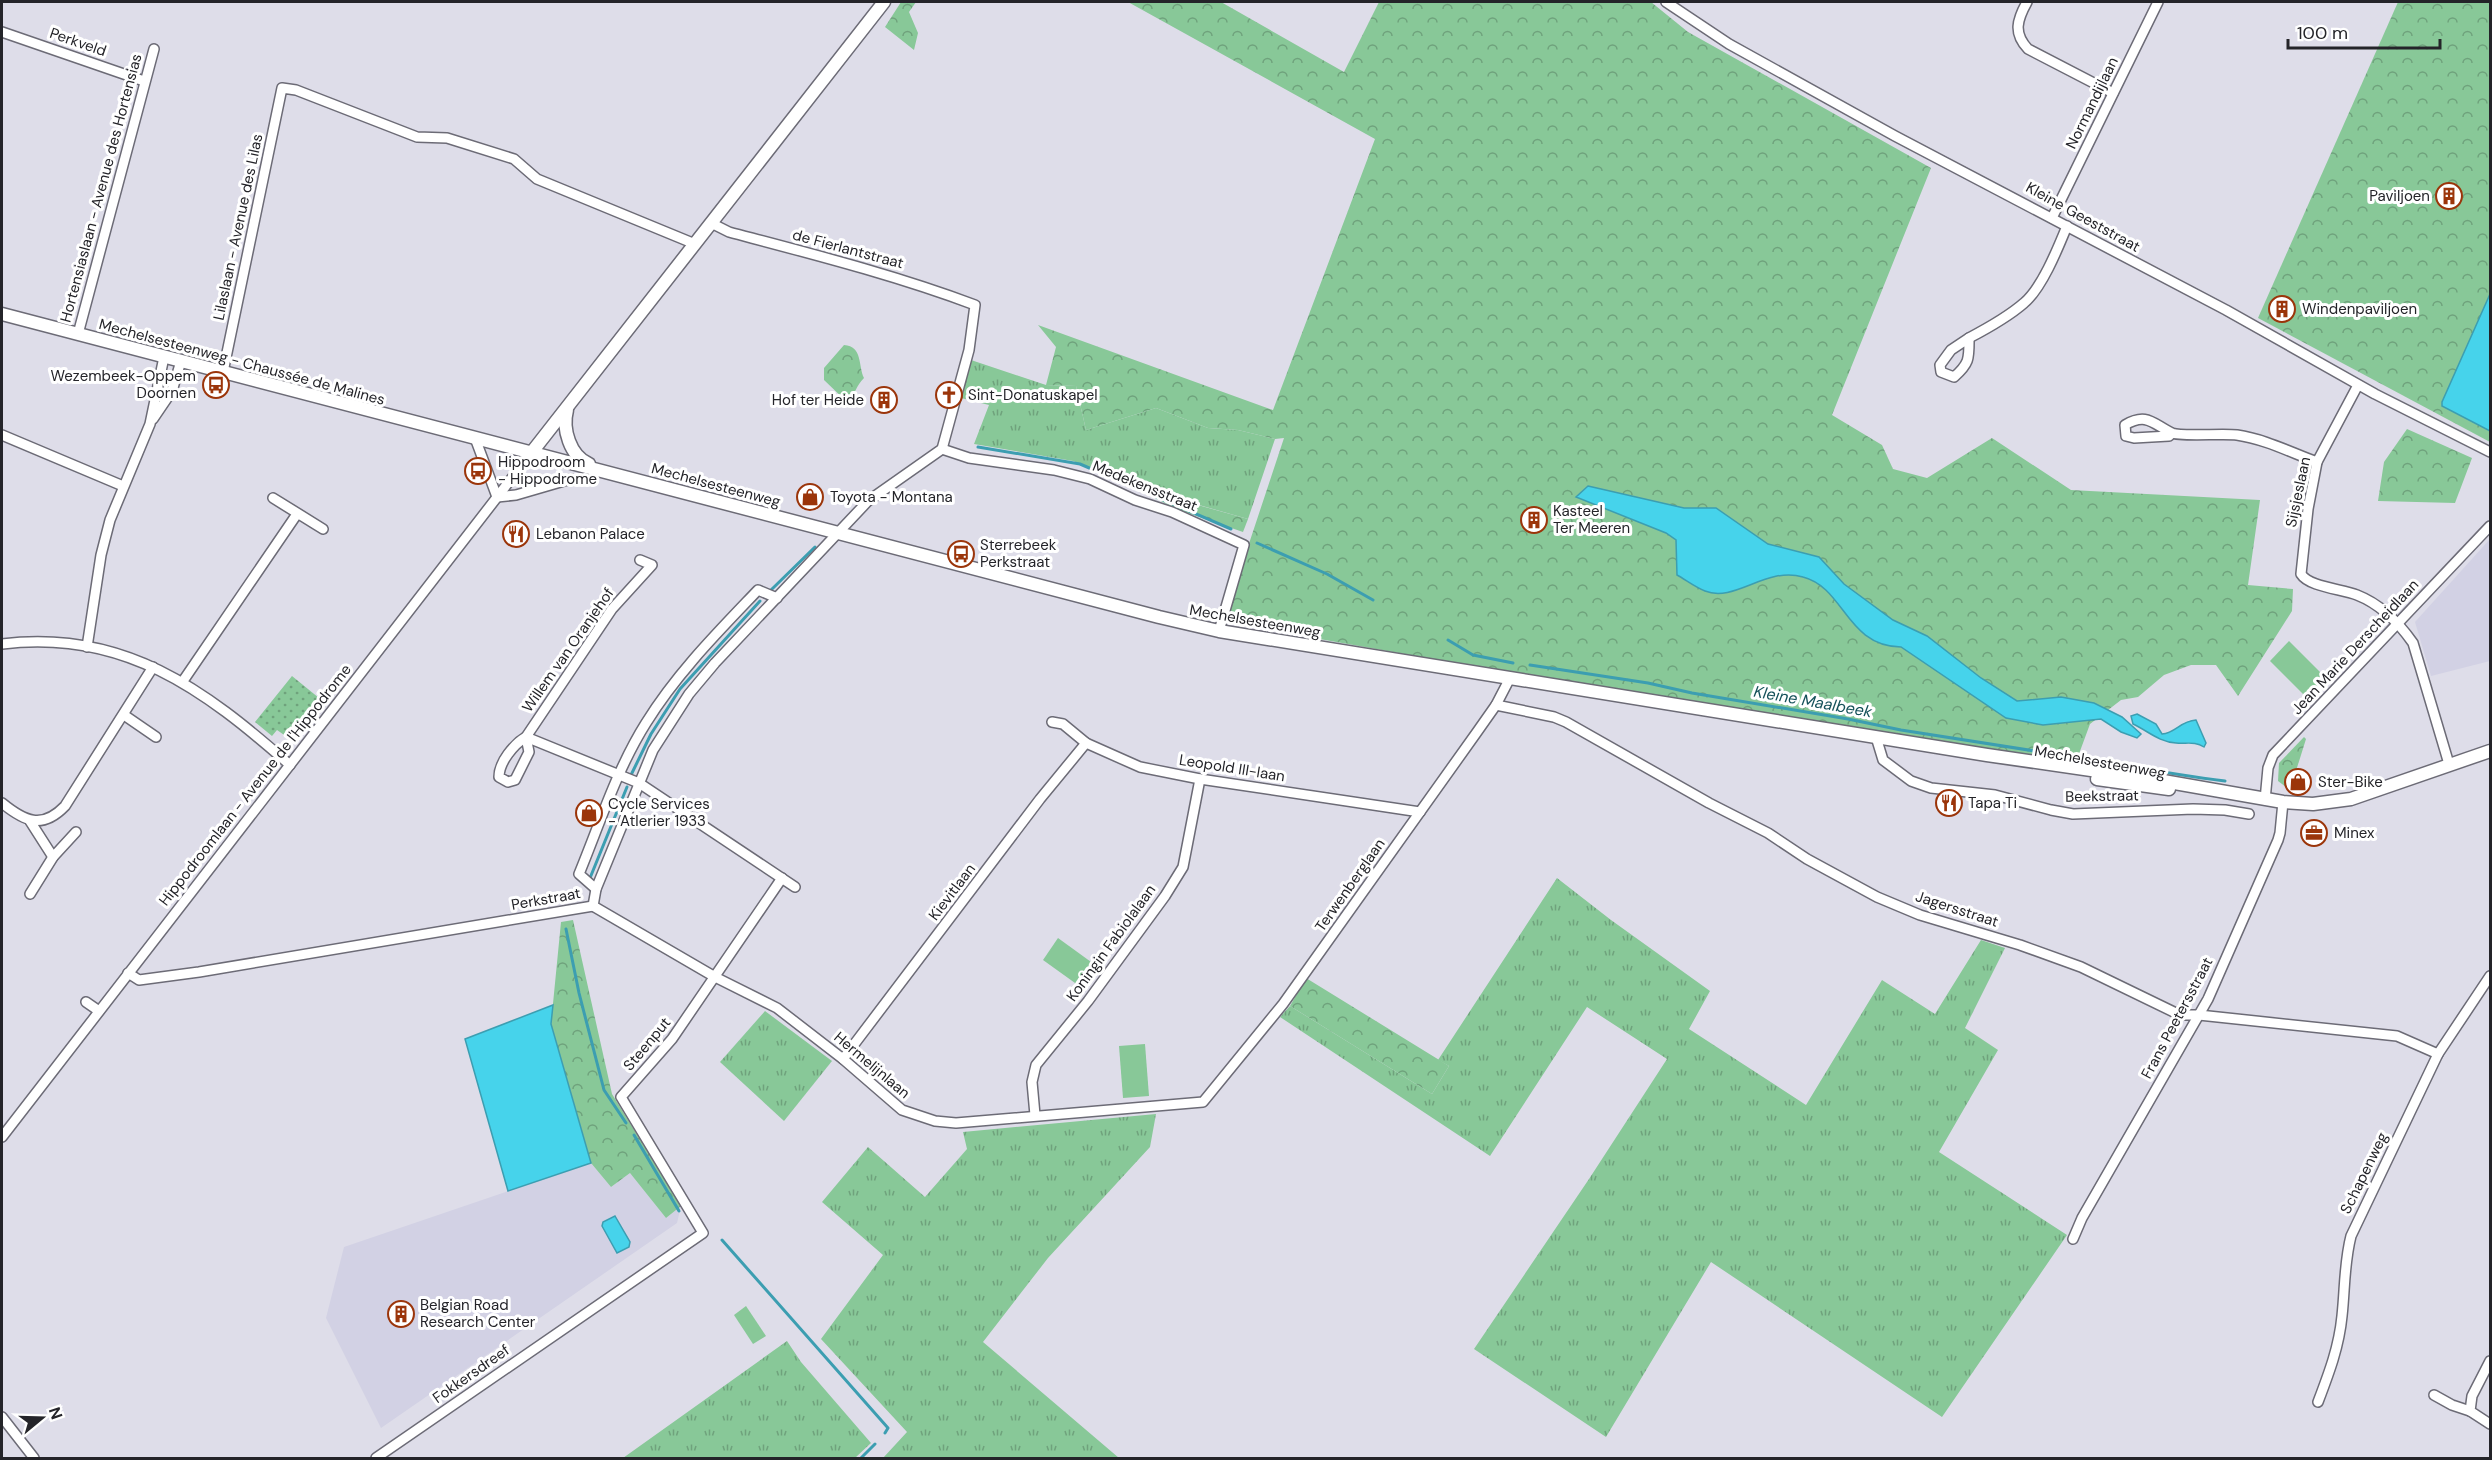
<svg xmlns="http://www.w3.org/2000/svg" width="2492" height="1460" font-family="'DM Sans',sans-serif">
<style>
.built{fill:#d2d1e4}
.grass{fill:url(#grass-tufts)}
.forest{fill:url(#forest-crowns)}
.garden{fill:url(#garden-dots)}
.pitch{fill:#88c898}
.water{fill:#46d3eb;stroke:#3c9eb1;stroke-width:1.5}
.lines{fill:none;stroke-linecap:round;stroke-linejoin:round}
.stream{stroke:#3c9eb1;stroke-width:3}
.street-casing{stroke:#6c6b76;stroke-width:12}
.secondary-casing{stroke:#6c6b76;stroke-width:15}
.street{stroke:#fff;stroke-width:9}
.secondary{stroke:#fff;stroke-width:12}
.labels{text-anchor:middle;stroke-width:6;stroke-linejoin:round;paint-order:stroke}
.street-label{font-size:15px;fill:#242429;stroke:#fff}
.poi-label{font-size:15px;fill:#242429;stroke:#fff;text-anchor:start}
.water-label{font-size:16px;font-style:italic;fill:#15515a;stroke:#fff}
</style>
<defs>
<pattern id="grass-tufts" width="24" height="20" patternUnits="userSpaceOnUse" patternTransform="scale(1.5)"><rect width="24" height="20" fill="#88c898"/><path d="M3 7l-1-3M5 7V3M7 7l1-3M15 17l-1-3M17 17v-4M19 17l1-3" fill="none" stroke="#6fa27c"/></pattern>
<pattern id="forest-crowns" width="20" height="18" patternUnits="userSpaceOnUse" patternTransform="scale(1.5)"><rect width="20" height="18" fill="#88c898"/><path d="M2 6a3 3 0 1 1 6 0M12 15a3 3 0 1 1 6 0" fill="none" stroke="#6fa27c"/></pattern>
<pattern id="garden-dots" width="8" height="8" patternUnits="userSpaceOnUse" patternTransform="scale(1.5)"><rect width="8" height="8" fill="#88c898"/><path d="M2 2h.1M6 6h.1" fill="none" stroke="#6fa27c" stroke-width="1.8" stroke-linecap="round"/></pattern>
</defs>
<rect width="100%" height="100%" fill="#dedde9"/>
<g class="built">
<path d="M2490,539V661L2431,676L2415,622Z"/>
<path d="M591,1163L611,1187L630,1173L666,1218L681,1206L677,1223L381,1428L326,1318L344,1247Z"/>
</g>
<g class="grass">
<path d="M971,360L1046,385L1076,386L1086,430L1156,408L1208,428L1238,430L1275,439L1248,519L1150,491L1073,461L974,444L989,405L961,398Z"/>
<path d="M1557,878L1611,920L1710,991L1689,1029L1806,1105L1882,980L1935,1014L1981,940L2005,948L1965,1028L1998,1050L1939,1152L2067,1235L1942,1417L1711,1262L1606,1437L1474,1349L1589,1179L1667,1059L1587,1007L1490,1156L1280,1017L1290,1006L1432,1094L1449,1066L1438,1060Z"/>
<path d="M765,1011L832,1061L784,1121L720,1062Z"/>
<path d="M1156,1114L1150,1147L1048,1258L983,1342L1119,1458H883L907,1432L821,1339L883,1255L822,1202L868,1147L925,1197L967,1149L963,1132Z"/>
<path d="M787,1341L801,1362L871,1443L855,1458H623Z"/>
</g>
<g class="forest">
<path d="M901,2H916L909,12L918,33L914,50L885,27Z"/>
<path d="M1128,2H1221L1344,72L1379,2H1651L1688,32L1931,168L1832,415L1882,445L1893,469L1927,478L1992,438L2071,490L2260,500L2248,585L2293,589L2292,611L2238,696L2216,665H2191L2164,675L2138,697L2121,700L2090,724L2076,762L2015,755L1631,694L1223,622L1284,438L1275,439L1238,430L1208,428L1156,408L1086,430L1076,386L1046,385L1056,347L1038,325L1273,410L1375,139Z"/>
<path d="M2398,2H2490V442L2258,318Z"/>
<path d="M844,345C863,346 858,366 864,378C856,386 855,394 848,403L824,380V368Z"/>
<path d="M2407,429L2472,458L2455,503L2378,501L2384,462Z"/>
<path d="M1130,486L1248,519L1243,532L1179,510Z"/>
<path d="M2304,737L2306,739L2290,790L2278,781L2279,763Z"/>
<path d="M573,920L612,1094L681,1206L666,1218L630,1173L611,1187L591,1163L551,1024L561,922Z"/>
<path d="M1306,978L1449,1066L1432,1094L1290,1006Z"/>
</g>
<path class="garden" d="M292,676L319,698L287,737L277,730L272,736L255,722Z"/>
<g class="pitch">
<path d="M2289,641L2326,678L2307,698L2270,661Z"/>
<path d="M1058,938L1098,967L1082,988L1043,960Z"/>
<path d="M1145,1044L1149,1096L1123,1098L1119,1046Z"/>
<path d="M746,1306L766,1336L753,1344L734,1315Z"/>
</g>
<g class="water">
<path d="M2490,294V431L2442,406V402Z"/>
<path d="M1588,486L1684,508H1716L1768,544L1819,557L1844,584L1893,620L1927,636L1981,678L2017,701L2061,697L2094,703L2122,717L2141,734L2137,738L2121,732L2101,719L2043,725L2006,718L1901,647C1846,646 1845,588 1803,577C1766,566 1735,603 1705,591C1695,587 1686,580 1677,575L1676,540L1666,533L1576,497Z"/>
<path d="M2137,714L2156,724L2162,734C2176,733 2180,721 2196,720L2206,743L2204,747C2195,741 2187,744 2176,743C2159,742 2148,731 2133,724L2131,716Z"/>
<path d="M553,1005L551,1024L591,1163L508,1191L465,1039Z"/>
<path d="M615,1216L630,1242L629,1247L617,1253L602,1226L603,1222Z"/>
</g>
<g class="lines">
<g class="stream">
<path d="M978,447L1080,464L1231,529"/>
<path d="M1257,543L1327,574L1373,600"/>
<path d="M771,590L815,547"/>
<path d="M1448,640L1473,655L1513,663"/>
<path d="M1530,665L1648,683L1692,693L1848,719L1901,730L2092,760"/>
<path d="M2104,762C2144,769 2184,776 2225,781"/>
<path d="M631,775L651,734L680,689L760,601"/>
<path d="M590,878L627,787"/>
<path d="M566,929L579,993L604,1090L626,1123"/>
<path d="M634,1135L679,1211"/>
<path d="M722,1240L888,1428L885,1433"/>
<path d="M861,1458L875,1444"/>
</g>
<defs>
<g id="street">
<path d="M1666,2L1729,44L1895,136L2226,310L2375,394L2490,452"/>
<path d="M2027,2C2017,20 2013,33 2028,49L2113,93"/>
<path d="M2,32L144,81"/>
<path d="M2052,218L2158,2"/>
<path d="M78,334L154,49"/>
<path d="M1969,338C1988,328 2008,317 2024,303C2042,288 2058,248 2067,226"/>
<path d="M1969,338C1969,358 1970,363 1954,377L1941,372L1940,365L1951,350Z"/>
<path d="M223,372L282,88L296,90L417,137L447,138L514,159L537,179L695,244"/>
<path d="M2358,385L2317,462L2308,509L2301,574C2309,587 2342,589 2357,595C2380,604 2399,623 2413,643L2449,764"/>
<path d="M153,419L172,391L181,361"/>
<path d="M2172,433L2169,436L2134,438L2126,436L2125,425C2147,412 2153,424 2172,433C2181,437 2224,433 2237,435C2265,439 2292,453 2317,462"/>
<path d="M2,435L123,486"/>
<path d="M475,438L497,497"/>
<path d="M942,449L969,458L1054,470L1090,479L1135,500L1172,512L1244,545L1219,631"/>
<path d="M497,497L516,495L571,479"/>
<path d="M273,498L323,529"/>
<path d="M2,644C123,629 204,689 290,765"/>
<path d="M87,647L101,555L110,520L150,424L164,357"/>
<path d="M183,681L297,514"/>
<path d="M1496,705L1554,717L1566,722L1709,803L1768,833L1807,859L1877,897L1920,915L2020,945L2081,967L2180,1015H2199L2397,1036L2438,1054"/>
<path d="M124,715L156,737"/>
<path d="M1052,722L1063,724L1086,743L1140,767L1200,779L1420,812"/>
<path d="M526,737L529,752L515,780L508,782L499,777C499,762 514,744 526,737L612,609L652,565L640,560"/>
<path d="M526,737L639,783L795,887"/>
<path d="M1876,737L1883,760L1911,781L1931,788L1995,795L2051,810L2073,814L2193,809L2225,810L2249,814"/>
<path d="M2265,800L2268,768L2273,755L2490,526"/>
<path d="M2,803C24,821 42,830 65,806L153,667"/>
<path d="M30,821L53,857"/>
<path d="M596,889L579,874C600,823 617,769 646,723C677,673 718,632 758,590L777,598"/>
<path d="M30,894L53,857L76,832"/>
<path d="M593,906L715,977L777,1008L843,1059L902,1110L935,1121L956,1123L1203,1102L1283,1004L1477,732L1496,705L1510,678"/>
<path d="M593,906L596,889L653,750L689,694L715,663L868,501L942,449L969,350L975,305C895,275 812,254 729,232L711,223"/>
<path d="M128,973L139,980L199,972L593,906"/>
<path d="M86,1002L99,1011"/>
<path d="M843,1059L1040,799L1086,743"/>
<path d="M1035,1115L1032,1082L1036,1065L1088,1001L1165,896L1183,867L1200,779"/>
<path d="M2,1137L532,452"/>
<path d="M2073,1239L2082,1218L2208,999L2278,840L2280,833L2283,802"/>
<path d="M2490,1361L2472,1396L2470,1411L2490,1424"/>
<path d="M2434,1395L2452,1405L2470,1411"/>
<path d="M2318,1402C2329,1373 2339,1347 2342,1316C2345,1289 2344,1263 2351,1236L2438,1054L2490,976"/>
<path d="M2,1417L34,1458"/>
<path d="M376,1458L703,1233L621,1097L672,1039L782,878"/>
</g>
<g id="secondary">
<path d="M2,314L1159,617L1219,631L1987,755L2146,778L2283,802L2313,804L2351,799L2490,751"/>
<path d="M567,410C562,429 570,456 589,464"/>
<path d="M532,452L884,2"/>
<path d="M2097,779L2169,789"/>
</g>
</defs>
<use href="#street" class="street-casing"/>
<use href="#secondary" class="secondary-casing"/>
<use href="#street" class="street"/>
<use href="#secondary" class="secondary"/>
</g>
<defs>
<symbol id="building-ring" viewBox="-11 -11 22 22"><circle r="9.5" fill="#fff" stroke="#9b350a" stroke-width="1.5"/><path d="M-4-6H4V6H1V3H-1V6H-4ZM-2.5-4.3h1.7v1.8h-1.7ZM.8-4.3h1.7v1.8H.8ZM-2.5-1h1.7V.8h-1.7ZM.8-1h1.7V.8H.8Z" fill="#9b350a"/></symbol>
<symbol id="bus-ring" viewBox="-11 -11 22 22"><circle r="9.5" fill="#fff" stroke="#9b350a" stroke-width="1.5"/><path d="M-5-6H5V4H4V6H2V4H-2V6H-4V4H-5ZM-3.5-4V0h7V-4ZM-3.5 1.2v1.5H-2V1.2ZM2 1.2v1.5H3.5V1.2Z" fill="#9b350a"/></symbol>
<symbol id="church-ring" viewBox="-11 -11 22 22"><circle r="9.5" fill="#fff" stroke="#9b350a" stroke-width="1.5"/><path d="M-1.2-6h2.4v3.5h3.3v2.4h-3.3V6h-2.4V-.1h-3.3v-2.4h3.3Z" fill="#9b350a"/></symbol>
<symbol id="shop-ring" viewBox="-11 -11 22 22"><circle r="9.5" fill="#fff" stroke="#9b350a" stroke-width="1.5"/><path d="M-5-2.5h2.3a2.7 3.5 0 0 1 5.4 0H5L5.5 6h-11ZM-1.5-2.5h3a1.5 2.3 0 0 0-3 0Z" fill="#9b350a"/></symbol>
<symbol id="restaurant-ring" viewBox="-11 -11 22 22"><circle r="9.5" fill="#fff" stroke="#9b350a" stroke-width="1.5"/><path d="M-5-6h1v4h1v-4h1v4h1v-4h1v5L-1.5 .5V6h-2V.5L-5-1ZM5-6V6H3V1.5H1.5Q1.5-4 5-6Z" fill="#9b350a"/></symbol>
<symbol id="office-ring" viewBox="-11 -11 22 22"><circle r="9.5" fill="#fff" stroke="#9b350a" stroke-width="1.5"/><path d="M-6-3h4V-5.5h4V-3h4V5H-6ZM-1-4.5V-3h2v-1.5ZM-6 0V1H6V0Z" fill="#9b350a"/></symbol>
</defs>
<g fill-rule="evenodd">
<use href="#building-ring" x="2434" y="181" width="30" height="30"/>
<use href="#building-ring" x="2267" y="294" width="30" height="30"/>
<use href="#bus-ring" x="201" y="370" width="30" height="30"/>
<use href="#church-ring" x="934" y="380" width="30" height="30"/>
<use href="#building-ring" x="869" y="385" width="30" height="30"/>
<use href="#bus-ring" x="463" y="456" width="30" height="30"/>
<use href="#shop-ring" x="795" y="482" width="30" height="30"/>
<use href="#building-ring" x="1519" y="505" width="30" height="30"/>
<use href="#restaurant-ring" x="501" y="519" width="30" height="30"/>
<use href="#bus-ring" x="946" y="539" width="30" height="30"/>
<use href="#shop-ring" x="2283" y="767" width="30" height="30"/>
<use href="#restaurant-ring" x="1934" y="788" width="30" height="30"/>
<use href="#shop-ring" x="574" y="798" width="30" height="30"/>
<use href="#office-ring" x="2299" y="818" width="30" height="30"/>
<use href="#building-ring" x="386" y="1299" width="30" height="30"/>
</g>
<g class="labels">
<g class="street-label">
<text transform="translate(78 42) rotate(19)" y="5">Perkveld</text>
<text transform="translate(2092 103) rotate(-64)" y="5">Normandijlaan</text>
<text transform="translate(101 188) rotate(-75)" y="5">Hortensiaslaan - Avenue des Hortensias</text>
<text transform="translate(2083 217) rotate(29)" y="5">Kleine Geeststraat</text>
<text transform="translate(238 227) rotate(-78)" y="5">Lilaslaan - Avenue des Lilas</text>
<text transform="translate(848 249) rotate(15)" y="5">de Fierlantstraat</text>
<text transform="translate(242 362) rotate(15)" y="5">Mechelsesteenweg - Chaussée de Malines</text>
<text transform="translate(716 485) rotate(15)" y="5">Mechelsesteenweg</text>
<text transform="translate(1145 486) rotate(22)" y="5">Medekensstraat</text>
<text transform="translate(2298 492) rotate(-78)" y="5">Sijsjeslaan</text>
<text transform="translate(1255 621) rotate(10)" y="5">Mechelsesteenweg</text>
<text transform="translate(2355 647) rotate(-47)" y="5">Jean Marie Derscheidlaan</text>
<text transform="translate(568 650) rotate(-55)" y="5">Willem van Oranjehof</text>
<text transform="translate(2100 762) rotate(10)" y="5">Mechelsesteenweg</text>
<text transform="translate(1232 768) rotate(9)" y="5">Leopold III-laan</text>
<text transform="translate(255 785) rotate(-52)" y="5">Hippodroomlaan - Avenue de l'Hippodrome</text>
<text transform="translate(2102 796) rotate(-1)" y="5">Beekstraat</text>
<text transform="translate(1350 885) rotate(-55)" y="5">Terwenberglaan</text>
<text transform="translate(952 892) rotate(-53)" y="5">Kievitlaan</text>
<text transform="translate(546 899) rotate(-10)" y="5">Perkstraat</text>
<text transform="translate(1957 909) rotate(18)" y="5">Jagersstraat</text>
<text transform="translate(1111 943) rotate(-54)" y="5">Koningin Fabiolalaan</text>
<text transform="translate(2177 1018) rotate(-62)" y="5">Frans Peetersstraat</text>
<text transform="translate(647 1044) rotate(-50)" y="5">Steenput</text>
<text transform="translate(872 1065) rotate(40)" y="5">Hermelijnlaan</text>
<text transform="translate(2364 1173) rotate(-64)" y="5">Schapenweg</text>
<text transform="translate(471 1374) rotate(-35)" y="5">Fokkersdreef</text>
</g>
<g class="poi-label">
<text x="2430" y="201" text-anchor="end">Paviljoen</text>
<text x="2302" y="314">Windenpaviljoen</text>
<text x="196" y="381" text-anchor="end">Wezembeek-Oppem<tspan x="196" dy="17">Doornen</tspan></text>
<text x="968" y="400">Sint-Donatuskapel</text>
<text x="864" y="405" text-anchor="end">Hof ter Heide</text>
<text x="498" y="467">Hippodroom<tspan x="498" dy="17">- Hippodrome</tspan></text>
<text x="830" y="502">Toyota - Montana</text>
<text x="1553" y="516">Kasteel<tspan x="1553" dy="17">Ter Meeren</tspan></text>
<text x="536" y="539">Lebanon Palace</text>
<text x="980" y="550">Sterrebeek<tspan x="980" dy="17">Perkstraat</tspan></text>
<text x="2318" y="787">Ster-Bike</text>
<text x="1968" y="808">Tapa Ti</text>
<text x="608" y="809">Cycle Services<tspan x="608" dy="17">- Atlerier 1933</tspan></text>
<text x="2334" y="838">Minex</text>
<text x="420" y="1310">Belgian Road<tspan x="420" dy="17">Research Center</tspan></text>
</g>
<g class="water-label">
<text transform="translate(1813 701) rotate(10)" y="6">Kleine Maalbeek</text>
</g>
</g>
<rect width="2492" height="1460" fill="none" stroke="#242429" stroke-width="6"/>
<g transform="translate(42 1418) rotate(71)" stroke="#ffffff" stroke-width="4.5" paint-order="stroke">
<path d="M0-4.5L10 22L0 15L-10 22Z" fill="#242429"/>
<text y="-9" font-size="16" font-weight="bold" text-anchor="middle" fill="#242429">N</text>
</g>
<path d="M2288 39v9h152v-9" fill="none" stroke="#242429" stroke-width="3"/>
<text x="2297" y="39" font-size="18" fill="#242429" stroke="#ffffff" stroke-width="4.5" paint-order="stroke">100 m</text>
</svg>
